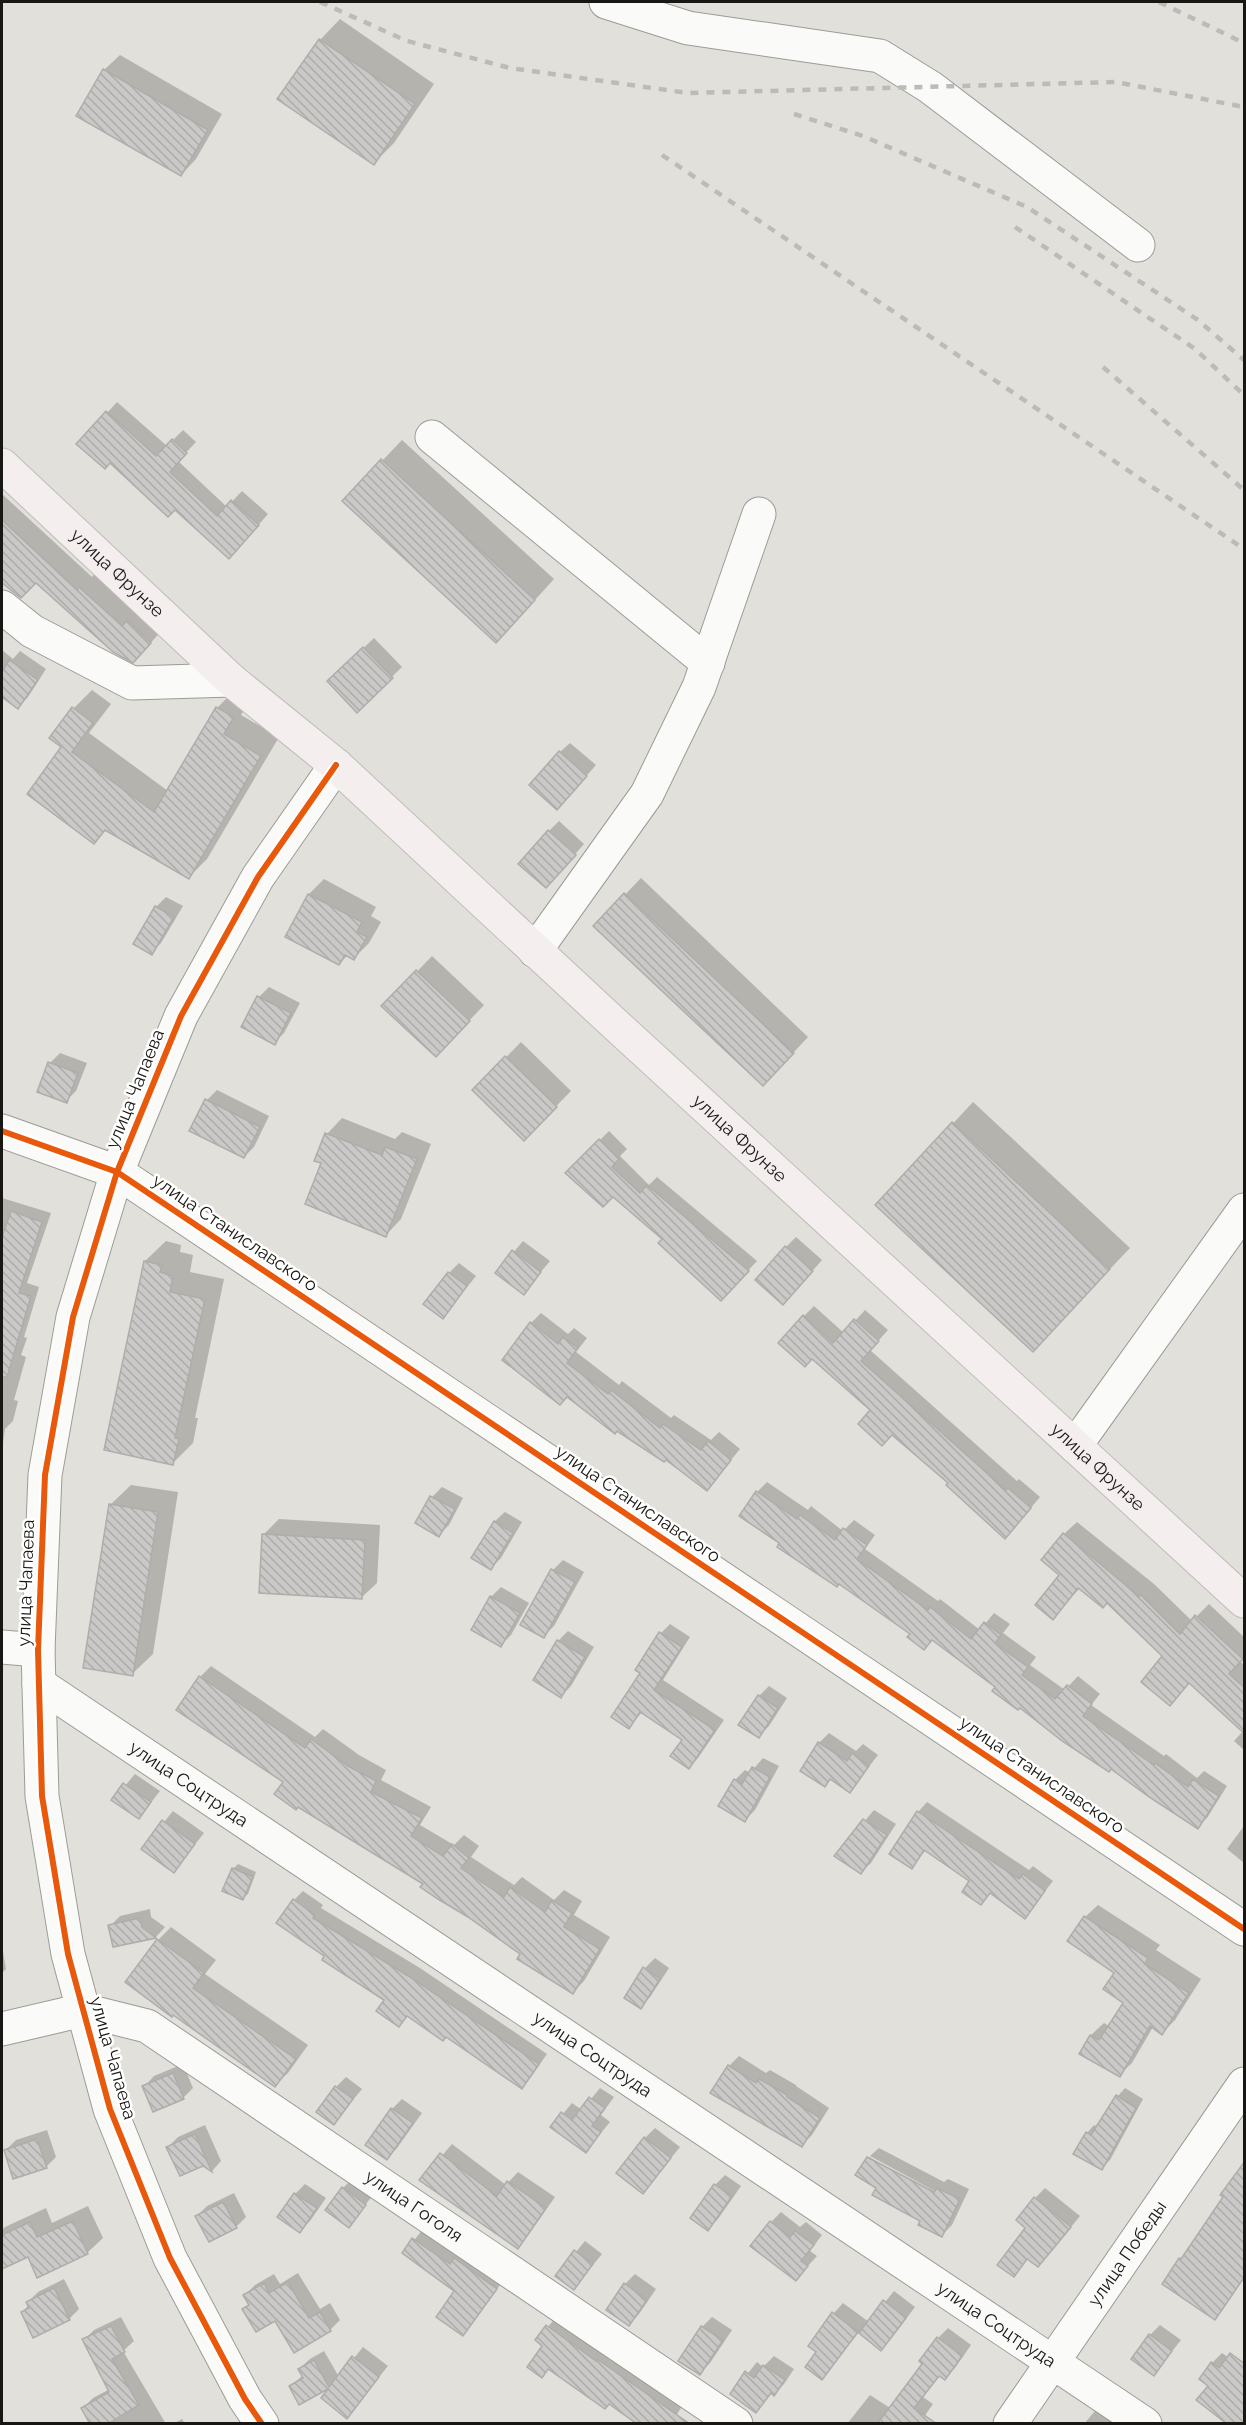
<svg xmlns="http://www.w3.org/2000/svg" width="1246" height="2425" font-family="Raleway,sans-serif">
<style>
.shadow{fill:#0003}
.building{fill:url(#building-back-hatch);stroke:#afadab;stroke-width:1.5}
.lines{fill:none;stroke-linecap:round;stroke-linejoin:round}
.minor-casing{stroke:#9c9b96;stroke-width:35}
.major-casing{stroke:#bebdb9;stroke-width:35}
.minor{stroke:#fafaf9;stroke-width:33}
.major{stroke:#f4eeee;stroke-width:33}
.rail{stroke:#bbbbba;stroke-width:4.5;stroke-dasharray:8 8;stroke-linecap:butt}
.cycleway-casing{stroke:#fff;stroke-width:10}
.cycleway{stroke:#e8590c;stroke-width:6}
.labels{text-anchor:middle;stroke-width:5;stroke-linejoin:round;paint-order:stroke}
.street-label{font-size:18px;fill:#181713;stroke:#fff}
</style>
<defs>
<pattern id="building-back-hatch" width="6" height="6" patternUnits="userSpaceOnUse" patternTransform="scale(1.5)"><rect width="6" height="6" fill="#cbc9c7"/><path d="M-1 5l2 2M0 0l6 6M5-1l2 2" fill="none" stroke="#aeacaa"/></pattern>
</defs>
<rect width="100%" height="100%" fill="#e1e0da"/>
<g class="shadow">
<path d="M340,19L434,84L394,143L374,163L320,40Z"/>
<path d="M120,55L222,114L196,159L181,175L104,70Z"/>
<path d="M117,402L167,446L183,430L196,442L178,461L227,507L242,491L268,514L239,547L175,508L110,461L79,444Z"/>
<path d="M402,440L554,579L516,621L344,501Z"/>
<path d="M2,494L92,577L94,574L137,613L164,628L147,647L36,581L10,589L2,581Z"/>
<path d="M374,638L402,667L357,711L329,681Z"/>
<path d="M2,650L13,659L20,651L46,669L28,697L18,707L2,696Z"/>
<path d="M92,690L111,704L89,733L168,791L217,708L235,690L251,699L241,715L279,737L207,859L189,877L107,829L94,842L64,747L51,738L74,708Z"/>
<path d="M570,743L596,765L567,798L560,752Z"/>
<path d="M559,821L584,844L556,876L549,831Z"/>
<path d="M641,878L808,1037L778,1069L595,926Z"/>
<path d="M324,879L376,907L371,916L381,922L369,943L354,958L348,955L339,964L287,936L309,894Z"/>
<path d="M166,897L183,906L161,943L151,953L156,907Z"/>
<path d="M432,956L484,1005L451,1040L384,1006Z"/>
<path d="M269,987L300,1003L284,1033L274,1043L243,1026L259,997Z"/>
<path d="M521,1042L571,1091L524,1139L474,1090Z"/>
<path d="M60,1053L87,1063L76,1091L66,1101L50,1063Z"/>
<path d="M217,1090L269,1116L254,1147L244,1157L207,1100Z"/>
<path d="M973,1102L1130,1248L1033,1350L877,1205Z"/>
<path d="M342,1118L395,1139L402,1132L431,1144L401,1219L386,1235L323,1163L327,1134Z"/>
<path d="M609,1131L627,1149L620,1156L649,1185L657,1177L757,1261L731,1289L664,1239L613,1195L567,1173Z"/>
<path d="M2,1198L51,1213L27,1283L39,1287L24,1337L27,1338L21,1355L26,1357L14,1400L18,1401L13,1421L5,1429L2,1450V1278L9,1253L2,1250Z"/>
<path d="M796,1237L822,1260L793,1293L786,1247Z"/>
<path d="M166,1241L181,1245L180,1252L193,1255L190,1272L224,1279L195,1418H198L193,1443L173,1463L145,1261Z"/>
<path d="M523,1241L550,1261L523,1293L497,1272Z"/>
<path d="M459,1263L476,1276L443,1317L449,1273Z"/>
<path d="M814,1306L844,1333L865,1310L888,1330L870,1350L1017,1481L1019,1479L1040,1497L1015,1527L950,1483L872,1410L804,1316Z"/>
<path d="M541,1313L568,1334L574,1328L587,1338L576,1352L619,1385L622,1381L671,1418L674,1415L711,1440L719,1432L740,1449L707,1489L666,1458L617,1430L531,1323Z"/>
<path d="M767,1482L808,1510L811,1506L843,1531L854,1520L875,1535L865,1549L938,1601L940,1599L980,1630L994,1613L1010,1624L1003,1633L1036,1657L1030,1665L1065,1690L1078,1676L1100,1694L1091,1705L1164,1756L1166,1754L1197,1778L1204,1771L1227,1786L1207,1818L1197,1827L997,1687L933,1639L924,1648L912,1634L741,1516L758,1491Z"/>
<path d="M131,1485L178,1492L153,1654L132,1674L110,1505Z"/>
<path d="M442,1487L463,1498L449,1525L439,1535L417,1523L432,1497Z"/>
<path d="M505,1512L522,1522L501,1558L491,1568L473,1558L495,1521Z"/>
<path d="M279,1519L380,1525L377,1583L361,1598L264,1534Z"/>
<path d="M1077,1522L1154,1584L1192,1621L1209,1604L1244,1637V1656L1240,1661L1244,1665V1750L1234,1741L1243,1731L1190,1682L1170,1704L1164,1656L1107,1602L1080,1588L1053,1617L1061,1575L1064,1534Z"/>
<path d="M563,1560L584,1572L554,1626L544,1636L522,1624L553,1570Z"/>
<path d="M501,1587L529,1603L511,1635L501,1645L491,1597Z"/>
<path d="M670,1624L690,1637L663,1680L724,1720L698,1758L689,1767L684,1739L643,1711L629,1727L642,1673L661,1633Z"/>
<path d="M568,1631L594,1647L571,1686L561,1696L558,1641Z"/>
<path d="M211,1666L315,1737L323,1729L359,1755L386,1770L381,1780L431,1807L420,1825L454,1845L464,1835L479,1846L471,1857L514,1885L522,1877L554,1900L564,1890L582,1901L574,1915L610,1937L584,1981L573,1992L285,1782L200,1677Z"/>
<path d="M769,1686L787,1698L769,1726L759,1736V1696Z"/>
<path d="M829,1733L856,1751L863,1744L878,1755L850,1791L832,1778L824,1785L819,1743Z"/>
<path d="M763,1758L779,1766L755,1810L745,1820L735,1780L745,1770L750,1773Z"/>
<path d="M135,1774L160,1791L139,1818L113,1800Z"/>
<path d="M927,1802L1029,1870L1033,1866L1053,1881L1025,1917L992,1892L981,1903L971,1881L926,1850L912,1867L891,1854L918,1812Z"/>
<path d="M874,1810L896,1824L871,1863L861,1872L858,1829Z"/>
<path d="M173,1811L204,1833L174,1871L143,1848Z"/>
<path d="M1244,1826V1863L1227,1849Z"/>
<path d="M238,1864L256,1872L248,1894L243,1898L233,1869Z"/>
<path d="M303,1891L323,1905L321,1908L420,1968L547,2054L531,2077L521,2087L446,2035L409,2015L399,2025L386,2000L326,1956L294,1900Z"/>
<path d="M1098,1905L1160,1945L1156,1950L1201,1979L1175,2020L1162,2033L1153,2027L1132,2063L1119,2075L1081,2054L1091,2035L1104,2023L1109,2026L1125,2002L1116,1973L1085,1917Z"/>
<path d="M150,1909L151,1917L165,1927L156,1937L114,1946L110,1926L120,1916Z"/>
<path d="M171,1927L216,1960L205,1974L308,2045L288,2073L275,2085L127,1982L158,1940Z"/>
<path d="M2,1946L6,1969L2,1973Z"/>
<path d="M655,1958L669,1968L650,1997L640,2007L645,1968Z"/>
<path d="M739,2056L766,2073L770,2070L796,2085V2086L829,2108L812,2135L802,2145L729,2066Z"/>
<path d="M183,2064L193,2088L183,2098L144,2087L154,2076Z"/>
<path d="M346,2077L362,2089L334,2123L336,2087Z"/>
<path d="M600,2088L614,2097L601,2115L610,2122L586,2151L552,2127L572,2103L582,2110Z"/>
<path d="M1125,2088L1143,2099L1110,2160L1102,2168L1087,2133L1094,2125L1098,2127L1118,2096Z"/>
<path d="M402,2099L422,2113L397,2148L387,2158L367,2145L392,2109Z"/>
<path d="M205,2125L221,2161L212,2171L168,2147L178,2137Z"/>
<path d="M655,2128L680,2147L643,2192L645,2138Z"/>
<path d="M47,2130L56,2157L46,2167L6,2150L16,2140Z"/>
<path d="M452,2144L506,2185L518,2172L555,2197L527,2237L517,2247L421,2180Z"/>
<path d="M879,2148L944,2182L948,2179L969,2189L952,2225L942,2235L857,2175L869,2157L940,2197L942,2195L870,2156Z"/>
<path d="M725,2175L741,2186L718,2219L708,2229L715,2185Z"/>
<path d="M353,2178L374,2194L348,2226L343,2188Z"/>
<path d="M305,2184L326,2198L310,2221L300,2231L295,2194Z"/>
<path d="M1045,2188L1080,2216L1048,2255L1029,2258L1013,2275L1035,2198Z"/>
<path d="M234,2193L246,2217L236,2227L197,2216L207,2206Z"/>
<path d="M1225,2196L1244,2223V2278L1224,2308L1215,2318L1180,2259L1188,2251Z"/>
<path d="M88,2206L103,2238L87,2253L28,2255L2,2267V2230L5,2227L46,2208L52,2223Z"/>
<path d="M781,2212L800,2227L806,2222L822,2235L810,2251L817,2256L796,2279L771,2222Z"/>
<path d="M423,2229L505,2278L472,2324L462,2334L456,2291L404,2253Z"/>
<path d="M585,2241L602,2254L574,2288L557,2275Z"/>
<path d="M298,2273L320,2309L330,2303L340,2320L330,2330L275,2319L244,2309L250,2303L245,2295L255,2285L274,2274L280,2284Z"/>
<path d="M635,2274L656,2289L639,2314L629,2324L625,2284Z"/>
<path d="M64,2279L79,2309L69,2319L22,2312L29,2305L28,2302L38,2292Z"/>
<path d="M894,2291L915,2307L891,2339L881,2349L859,2332L822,2378L818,2352L834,2313L843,2303L869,2322Z"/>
<path d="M557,2316L684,2403L671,2424L549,2368L542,2376L544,2346L537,2340Z"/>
<path d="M121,2317L134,2341L123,2351L166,2424H92L83,2408L93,2398L110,2389L84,2340L94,2330Z"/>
<path d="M712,2317L732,2330L710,2363L700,2373L680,2360L702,2327Z"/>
<path d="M1160,2325L1181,2340L1154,2374L1150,2335Z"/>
<path d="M948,2328L971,2345L955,2368L945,2378L940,2375L923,2397L933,2404L919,2424H847L870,2395L890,2408L924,2363L938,2338Z"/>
<path d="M363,2347L388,2366L347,2417L333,2384L300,2402L291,2386L303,2375L299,2369L310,2359L324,2351L339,2377Z"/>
<path d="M1222,2353L1244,2368L1201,2378L1212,2363Z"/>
<path d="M774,2356L794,2369L784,2384L774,2394L772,2392L756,2411L732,2393L757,2362L763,2367Z"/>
<path d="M1100,2405L1122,2424H1084Z"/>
<path d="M182,2419L185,2424H173Z"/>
</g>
<g class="building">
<path d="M319,39L415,104L374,165L277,99Z"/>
<path d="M103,69L208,130L181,176L76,116Z"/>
<path d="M106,411L156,456L172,439L187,453L170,472L217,516L231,500L259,525L229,559L175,510L168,517L110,463L105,469L76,444Z"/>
<path d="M381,459L535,600L496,643L342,501Z"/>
<path d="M2,520L77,590L79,587L122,626L127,620L151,643L133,663L113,652L36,583L21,598L2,583Z"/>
<path d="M363,647L393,678L357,713L327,681Z"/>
<path d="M9,660L38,680L18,709L2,697V672Z"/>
<path d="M72,707L93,723L72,752L154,812L216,707L234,717L224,734L261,756L189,879L105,830L94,844L27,794L61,747L49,738Z"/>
<path d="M559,751L587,776L557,810L529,785Z"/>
<path d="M548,830L576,855L546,888L518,864Z"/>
<path d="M624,893L794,1053L763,1086L593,926Z"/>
<path d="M308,894L362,922L357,932L367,937L354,960L345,955L339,965L285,937Z"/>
<path d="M155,906L174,917L152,955L133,944Z"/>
<path d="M416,970L470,1021L436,1057L381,1006Z"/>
<path d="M257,996L291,1013L275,1045L241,1027Z"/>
<path d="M505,1056L557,1107L524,1141L472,1090Z"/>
<path d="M48,1062L78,1073L67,1103L37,1092Z"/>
<path d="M205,1099L260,1127L244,1158L189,1131Z"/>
<path d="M952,1122L1110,1269L1033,1352L875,1205Z"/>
<path d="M325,1133L382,1155L385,1147L417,1159L386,1237L305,1204L321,1163L314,1161Z"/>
<path d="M599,1139L619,1159L612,1167L640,1193L647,1185L749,1271L721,1301L658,1243L662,1239L613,1197L603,1207L565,1173Z"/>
<path d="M11,1211L42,1222L19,1293L31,1296L7,1377H2V1237Z"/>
<path d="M785,1246L813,1271L783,1305L755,1280Z"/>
<path d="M512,1250L541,1272L524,1295L495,1273Z"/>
<path d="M144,1261L162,1265L160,1272L173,1276L170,1292L205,1299L175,1438L179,1439L173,1465L104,1450Z"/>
<path d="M448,1272L467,1286L443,1319L423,1304Z"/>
<path d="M803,1315L833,1343L854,1319L879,1341L861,1361L1006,1490L1008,1488L1031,1508L1005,1539L946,1485L948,1483L892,1435L882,1446L858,1424L870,1410L812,1359L805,1367L778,1343Z"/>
<path d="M530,1322L558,1344L563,1337L578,1348L567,1363L608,1394L611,1390L660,1428L663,1424L701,1450L708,1441L731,1460L707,1491L666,1460L664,1462L617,1431L615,1434L567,1397L560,1405L502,1360Z"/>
<path d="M756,1491L797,1519L800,1515L835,1540L843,1528L867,1545L857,1559L928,1610L930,1607L971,1639L984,1622L1001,1635L995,1643L1028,1667L1022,1675L1055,1699L1067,1685L1092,1704L1083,1716L1154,1765L1155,1763L1188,1787L1193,1779L1219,1796L1198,1829L1149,1797L1111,1769L1109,1772L1062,1741L1020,1708L1018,1710L992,1691L995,1687L932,1640L924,1650L907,1637L910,1634L839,1584L837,1587L777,1547L779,1543L739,1516Z"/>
<path d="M430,1496L455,1509L439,1537L415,1523Z"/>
<path d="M109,1504L158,1512L133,1676L83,1668Z"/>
<path d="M494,1521L513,1533L491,1570L471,1558Z"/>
<path d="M1063,1533L1139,1596L1141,1595L1180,1634L1195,1615L1243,1659L1229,1674L1245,1688V1734L1189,1683L1170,1706L1141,1682L1162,1656L1107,1603L1103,1608L1078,1588L1053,1620L1035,1605L1059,1575L1041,1560Z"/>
<path d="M262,1534L365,1540L362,1599L259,1593Z"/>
<path d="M551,1569L575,1582L544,1638L520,1625Z"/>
<path d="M490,1596L520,1613L501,1647L471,1630Z"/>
<path d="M659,1632L682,1647L654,1690L715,1730L689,1769L670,1756L682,1740L640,1712L629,1729L611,1717L640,1673L635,1670Z"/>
<path d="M557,1640L585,1657L561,1698L533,1680Z"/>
<path d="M199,1676L305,1748L311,1739L348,1766L376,1781L371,1792L422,1818L411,1836L443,1856L452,1844L469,1858L461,1868L504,1897L510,1887L545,1912L552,1900L572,1913L564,1927L600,1949L573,1994L517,1959L520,1954L468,1917L438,1899L420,1887L423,1884L298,1807L296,1810L274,1794L283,1782L176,1710Z"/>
<path d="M758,1695L778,1708L759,1738L738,1725Z"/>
<path d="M818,1742L847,1761L852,1753L869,1766L850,1793L830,1779L825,1787L800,1771Z"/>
<path d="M752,1767L770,1777L745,1822L718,1806L734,1779L742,1784Z"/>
<path d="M123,1783L151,1802L139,1819L111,1800Z"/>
<path d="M917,1811L1019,1879L1023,1874L1045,1891L1025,1919L990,1893L981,1905L962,1892L969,1881L924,1850L912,1869L889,1854Z"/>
<path d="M863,1819L887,1835L861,1874L834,1856Z"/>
<path d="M162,1820L195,1844L174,1873L141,1849Z"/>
<path d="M232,1868L253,1877L243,1900L222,1891Z"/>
<path d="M293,1899L315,1915L313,1918L410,1977L539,2064L522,2089L446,2037L443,2041L407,2016L399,2027L376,2011L384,2000L322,1960L324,1956L276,1923Z"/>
<path d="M1084,1916L1148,1958L1145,1964L1189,1993L1162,2035L1150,2026L1120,2077L1079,2054L1090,2035L1099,2040L1123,2003L1103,1989L1114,1973L1067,1941Z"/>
<path d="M140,1918L142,1927L156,1938L113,1947L108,1925Z"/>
<path d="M157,1939L204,1973L193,1988L296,2059L275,2087L173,2015L172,2017L125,1982Z"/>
<path d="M643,1967L660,1979L641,2009L624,1998Z"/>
<path d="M728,2065L756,2083L759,2079L787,2095V2097L820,2118L802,2147L710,2093Z"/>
<path d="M173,2073L184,2099L153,2112L142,2086Z"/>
<path d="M335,2086L353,2099L334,2125L316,2112Z"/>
<path d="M1116,2095L1136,2108L1102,2170L1073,2154L1086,2132L1091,2135Z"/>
<path d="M589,2097L605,2108L592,2126L601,2132L586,2153L550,2127L561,2112L572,2120Z"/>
<path d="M391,2108L413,2123L387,2160L365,2145Z"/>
<path d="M195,2134L212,2172L203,2166L180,2176L166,2147Z"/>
<path d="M644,2137L671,2158L643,2194L616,2173Z"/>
<path d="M37,2139L47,2168L13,2179L4,2150Z"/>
<path d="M440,2153L497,2196L507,2181L546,2208L518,2249L419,2180Z"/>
<path d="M867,2157L934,2192L937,2188L960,2199L942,2237L918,2225L920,2221L872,2195L876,2188L855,2175Z"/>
<path d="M1245,2161V2276L1215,2320L1162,2284L1179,2258L1181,2259L1223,2197L1220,2195Z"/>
<path d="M714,2184L732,2196L708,2231L690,2218Z"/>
<path d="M342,2187L366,2205L349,2228L325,2210Z"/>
<path d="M294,2193L317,2208L300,2233L277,2217Z"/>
<path d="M1034,2197L1071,2227L1038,2267L1027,2259L1014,2277L997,2265L1025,2228L1016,2220Z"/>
<path d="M223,2202L237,2228L209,2242L195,2216Z"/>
<path d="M73,2221L88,2254L37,2278L28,2257L2,2269V2235L30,2222L37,2237Z"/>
<path d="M770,2221L790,2237L795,2231L814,2245L801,2261L808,2266L796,2281L750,2246Z"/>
<path d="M412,2238L450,2264L454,2258L497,2289L463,2336L436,2317L454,2291L402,2253Z"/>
<path d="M574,2250L593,2264L574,2290L555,2276Z"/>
<path d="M288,2282L309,2318L320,2312L331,2331L294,2353L275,2321L256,2332L242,2309L249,2305L243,2295L264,2283L269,2293Z"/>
<path d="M624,2283L647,2300L629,2326L606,2310Z"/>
<path d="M54,2288L70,2320L33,2338L21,2312L29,2308L26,2302Z"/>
<path d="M883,2300L906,2318L881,2351L859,2333Z"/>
<path d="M832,2312L858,2332L822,2380L805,2367L816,2352L808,2346Z"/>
<path d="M546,2325L596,2361L597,2359L690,2424H637L609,2404L605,2409L548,2369L542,2378L527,2367L542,2346L535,2340Z"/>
<path d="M111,2326L125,2352L112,2359L139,2405L108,2424H90L81,2408L109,2392L82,2339Z"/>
<path d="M701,2326L723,2340L700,2375L678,2361Z"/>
<path d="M1149,2334L1172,2351L1154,2376L1131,2359Z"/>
<path d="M937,2337L962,2356L945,2380L939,2376L914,2408L937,2424H877L922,2364L919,2361Z"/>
<path d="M1230,2353L1245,2364V2424H1227L1196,2400L1208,2386L1199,2379L1211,2362L1219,2368Z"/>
<path d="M352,2356L379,2377L347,2419L321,2398L328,2389L299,2405L289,2386L303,2378L298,2369L314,2360L329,2387Z"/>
<path d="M763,2365L785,2380L774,2396L771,2393L756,2413L730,2394L745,2371L754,2378Z"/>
</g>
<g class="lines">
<defs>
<g id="minor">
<path d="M606,2L688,28L880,56L930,87L1138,245"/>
<path d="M432,437L708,663"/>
<path d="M2,607L32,631L132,683L231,680"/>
<path d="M535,951L647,794L699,687L759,514"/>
<path d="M2,1131L117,1172L1244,1929"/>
<path d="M1075,1446L1244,1210"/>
<path d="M2,1647L38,1650"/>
<path id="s1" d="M39,1684L1145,2424"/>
<path id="s2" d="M2,2029L83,2010L147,2026L736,2424"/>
<path d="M262,2424L245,2399L170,2258L110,2109L68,1954L42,1796L38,1650L45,1475L73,1317L117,1172L181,1016L258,877L336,765"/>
<path id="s3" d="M1010,2424L1244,2084"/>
</g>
<g id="major">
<path id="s4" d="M2,465L231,680L336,765L617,1026L1244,1601"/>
</g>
</defs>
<use href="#minor" class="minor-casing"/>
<use href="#major" class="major-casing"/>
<use href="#minor" class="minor"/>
<use href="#major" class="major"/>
<g class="rail">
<path d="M320,2L407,41L510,68L688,93L1116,82L1244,107"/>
<path d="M1159,2L1244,43"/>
<path d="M794,114L863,136L1027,207L1198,320L1244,360"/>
<path d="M662,155L1244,549"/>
<path d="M1015,227L1195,349L1244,395"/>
<path d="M1103,367L1244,490"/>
</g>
<defs>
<g id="cycleway">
<path d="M2,1131L117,1172L1244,1929"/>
<path d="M262,2424L245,2399L170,2258L110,2109L68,1954L42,1796L38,1650L45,1475L73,1317L117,1172L181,1016L258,877L336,765"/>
</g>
</defs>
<use href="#cycleway" class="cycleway-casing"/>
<use href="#cycleway" class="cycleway"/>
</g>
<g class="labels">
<g class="street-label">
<text dy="6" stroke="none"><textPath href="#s4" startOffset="158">улица Фрунзе</textPath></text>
<text transform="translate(135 1089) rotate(-68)" y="6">улица Чапаева</text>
<text dy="6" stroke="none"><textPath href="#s4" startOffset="999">улица Фрунзе</textPath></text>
<text transform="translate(235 1233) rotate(34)" y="6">улица Станиславского</text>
<text dy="6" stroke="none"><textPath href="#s4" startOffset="1485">улица Фрунзе</textPath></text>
<text transform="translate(638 1504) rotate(34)" y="6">улица Станиславского</text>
<text transform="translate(26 1583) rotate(-88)" y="6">улица Чапаева</text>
<text transform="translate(1042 1775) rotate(34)" y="6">улица Станиславского</text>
<text dy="6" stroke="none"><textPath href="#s1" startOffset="180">улица Соцтруда</textPath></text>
<text dy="6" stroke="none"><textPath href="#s1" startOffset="666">улица Соцтруда</textPath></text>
<text transform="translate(113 2058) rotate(74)" y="6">улица Чапаева</text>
<text dy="6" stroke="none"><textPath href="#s2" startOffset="471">улица Гоголя</textPath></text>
<text dy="6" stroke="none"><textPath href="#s3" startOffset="207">улица Победы</textPath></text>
<text dy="6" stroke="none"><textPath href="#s1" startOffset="1152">улица Соцтруда</textPath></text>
</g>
</g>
<rect width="1246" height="2425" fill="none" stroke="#181713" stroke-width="6"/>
</svg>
